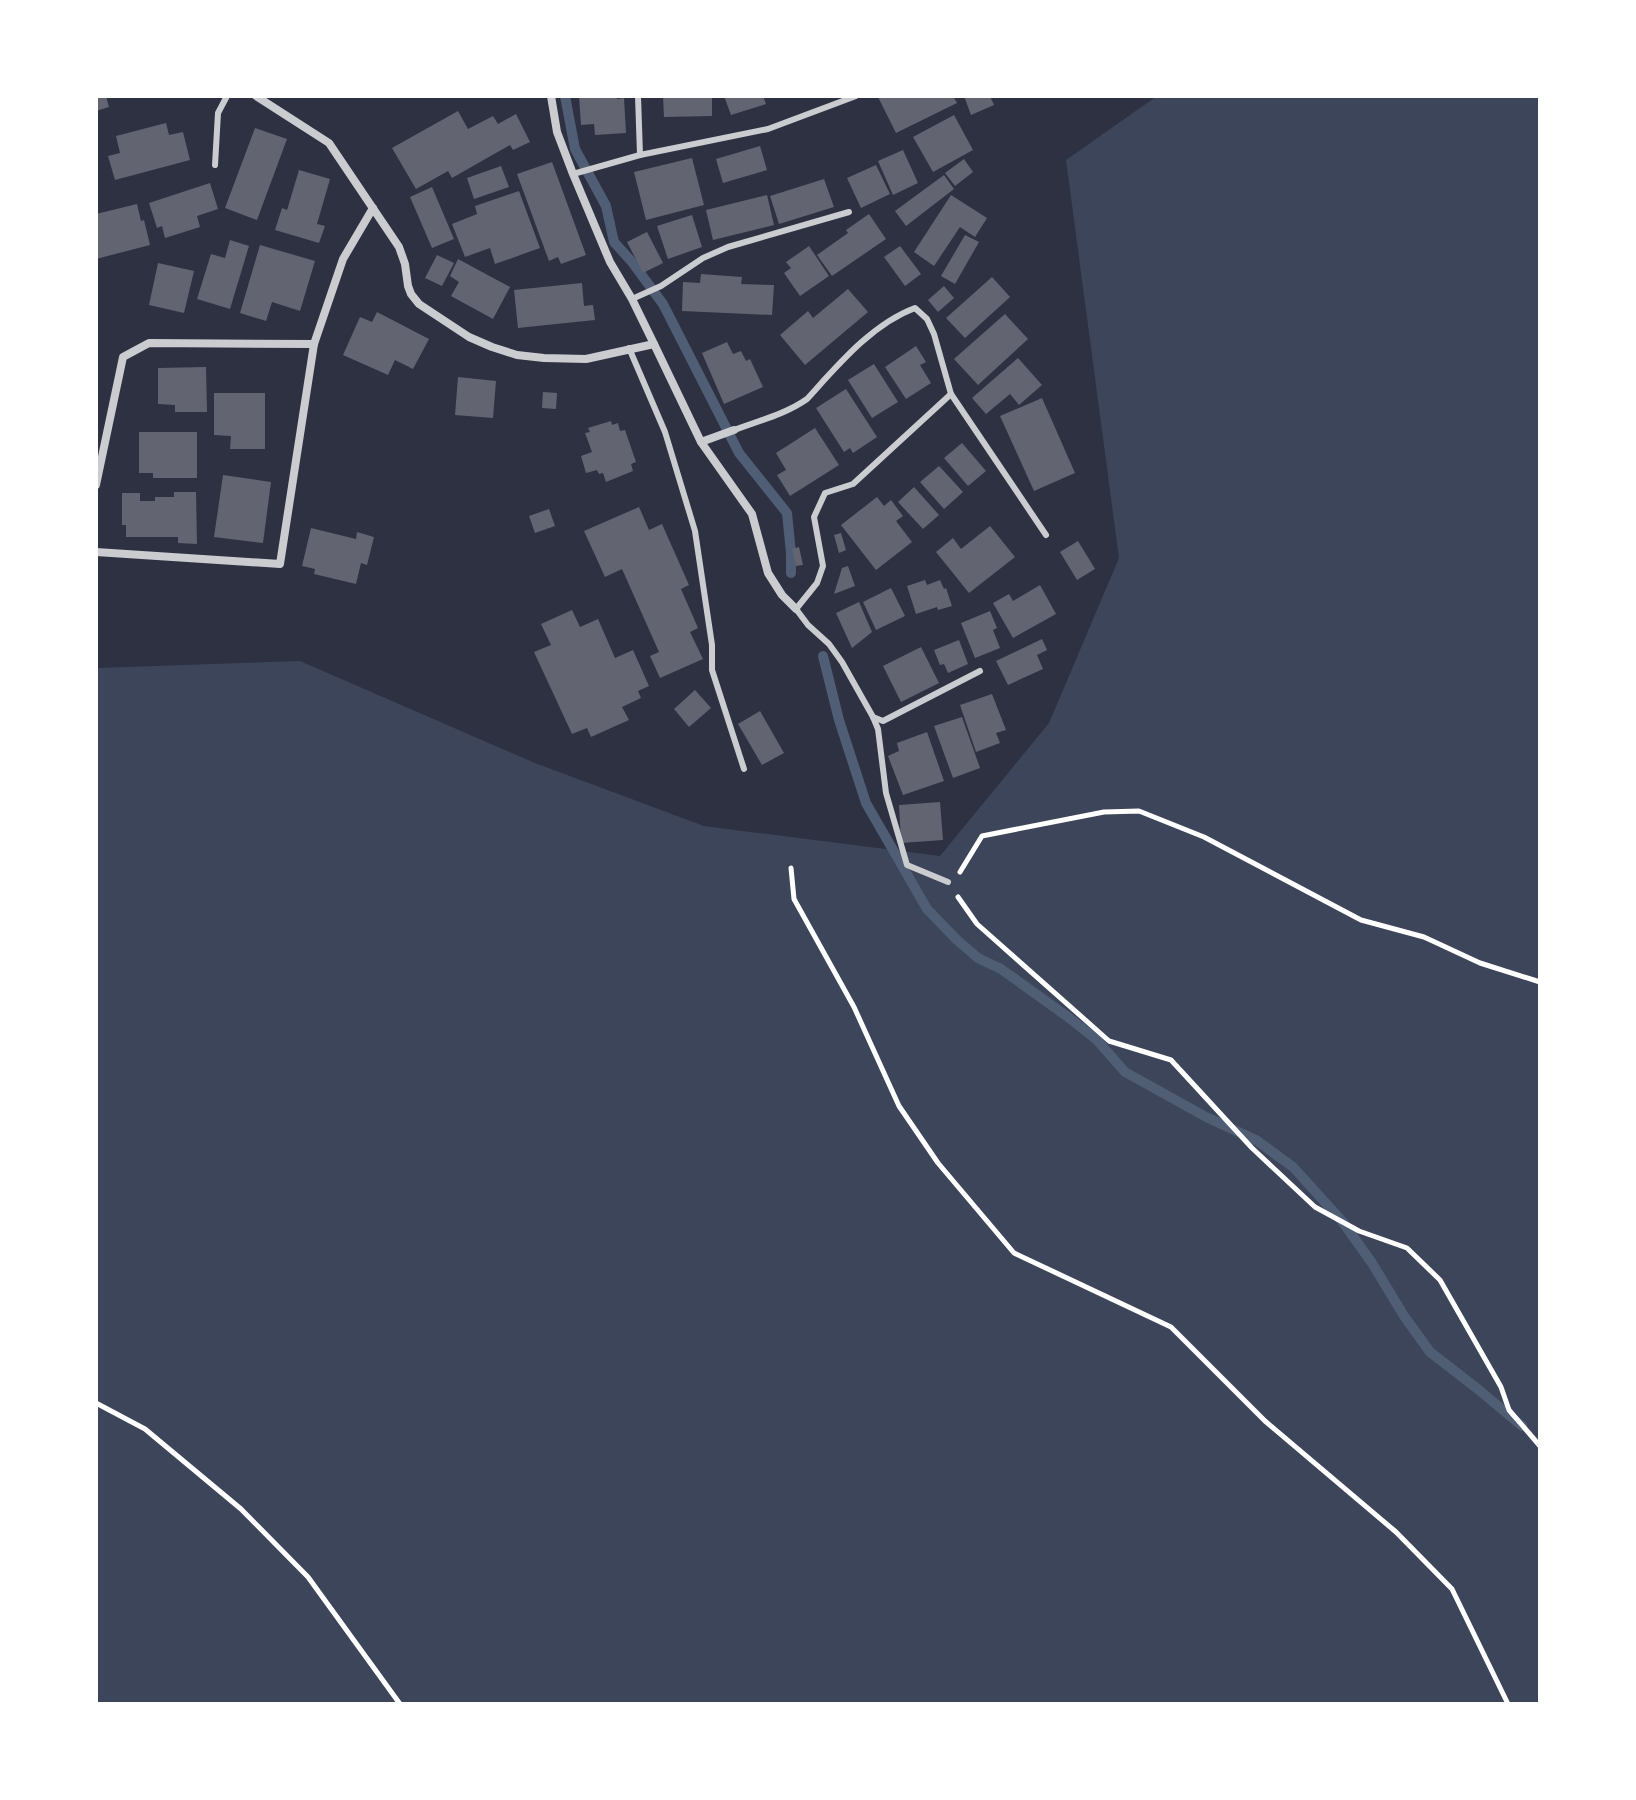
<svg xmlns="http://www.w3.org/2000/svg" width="1636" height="1800" font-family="'Nunito Sans',sans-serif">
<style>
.green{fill:#3c4559}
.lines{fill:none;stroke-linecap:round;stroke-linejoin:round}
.stream{stroke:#4f5d75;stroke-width:10}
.building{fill:#626471}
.path{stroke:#fff;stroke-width:5}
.service{stroke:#caccd0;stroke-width:6}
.minor{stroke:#caccd0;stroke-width:8}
</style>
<rect width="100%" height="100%" fill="#2d3142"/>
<path class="green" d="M1157,96H1540V1704H96V668L300,661L535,763L704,826L940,856L1049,723L1119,558L1066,160Z"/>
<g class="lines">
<g class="stream">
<path d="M565,96L575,149L606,206L614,242L632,262L663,304L739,453L787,513L791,553V573"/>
<path d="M823,656L839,720L866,803L927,909L957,940L978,958L1001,969L1068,1017L1096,1039L1125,1072L1206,1117L1256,1140L1293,1167L1342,1221L1372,1263L1404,1316L1430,1352L1479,1390L1522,1426"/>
</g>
</g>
<g class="building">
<path d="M96,96H106L109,107L96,111Z"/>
<path d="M579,96H616L617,99L624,98L626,133L595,135L594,124L581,125Z"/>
<path d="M663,96H712V116L664,117Z"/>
<path d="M724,96H763L766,104L731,115Z"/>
<path d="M880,96H953L957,103L896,133L878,97Z"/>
<path d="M964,96H990L994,105L971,115Z"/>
<path d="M458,111L468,129L493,116L498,124L516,114L530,142L513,150L510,145L452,178L448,171L416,189L392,148Z"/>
<path d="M954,115L973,150L933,172L913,137Z"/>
<path d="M166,123L169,135L183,132L190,160L115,180L108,156L120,153L116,136Z"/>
<path d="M255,128L287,139L257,220L225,208Z"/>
<path d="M760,146L767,170L723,183L716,159Z"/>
<path d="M903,150L918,183L893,195L878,161Z"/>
<path d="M692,158L704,205L646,220L634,172Z"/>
<path d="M964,159L973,172L955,186L945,173Z"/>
<path d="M552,162L586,255L561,264L558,257L549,261L517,174Z"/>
<path d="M876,165L890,194L861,208L847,178Z"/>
<path d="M501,166L509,187L474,199L467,178Z"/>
<path d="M299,170L330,179L317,224L325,226L319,243L275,230L282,208L287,210Z"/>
<path d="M944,175L954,189L906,226L895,211Z"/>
<path d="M824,179L834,207L779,224L770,196Z"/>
<path d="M210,183L218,209L197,216L200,227L165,238L162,226L157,228L149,203Z"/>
<path d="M432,187L454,239L432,248L410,197Z"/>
<path d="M519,191L540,248L495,264L490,248L465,257L452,224L477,214L475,206Z"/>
<path d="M767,195L774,225L713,240L706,210Z"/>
<path d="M951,195L987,218L975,237L960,227L934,266L914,252Z"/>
<path d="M137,204L141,221L144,220L150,245L96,259V214Z"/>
<path d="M869,214L886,239L832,276L817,255L848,233L846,230Z"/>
<path d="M692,215L702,247L668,259L657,226Z"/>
<path d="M647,232L663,263L643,273L627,242Z"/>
<path d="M965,235L979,242L955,284L941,276Z"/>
<path d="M230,240L249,246L230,309L197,299L211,254L225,258Z"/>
<path d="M260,245L315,261L300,311L272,302L266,321L240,313Z"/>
<path d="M809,246L829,276L800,296L784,273L791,268L786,262Z"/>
<path d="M900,246L921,274L905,286L884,257Z"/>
<path d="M437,255L454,263L442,286L425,278Z"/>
<path d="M458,259L510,287L493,319L451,296L459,282L450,276Z"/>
<path d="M158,263L194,271L184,313L149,305Z"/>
<path d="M701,274L742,277L741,284L774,285L772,315L682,311L683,282L700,283Z"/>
<path d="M992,277L1010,297L965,338L946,318Z"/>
<path d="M582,283L584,306L593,305L595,320L518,328L514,290Z"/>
<path d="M944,286L954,298L938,312L928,300Z"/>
<path d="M848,289L868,312L805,365L780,335L808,311L813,318Z"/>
<path d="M377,312L429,339L413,369L395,360L388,375L343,355L360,317L372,322Z"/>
<path d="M1005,314L1028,339L978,385L954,359Z"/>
<path d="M727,342L733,354L741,351L746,361L750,359L763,387L724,404L702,353Z"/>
<path d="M916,346L926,362L920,365L931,383L906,399L885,367Z"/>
<path d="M1018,358L1042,385L1019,405L1010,394L986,414L972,398Z"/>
<path d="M874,364L898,402L872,418L848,380Z"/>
<path d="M206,367L207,412H175V405L158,404V368Z"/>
<path d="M458,377L496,381L493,418L455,415Z"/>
<path d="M846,389L877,437L853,453L850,448L844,452L816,408Z"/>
<path d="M543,392L557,393L556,409L542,408Z"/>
<path d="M214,393H265V449H230L231,436L214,435Z"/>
<path d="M1042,398L1075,473L1034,491L1000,416Z"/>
<path d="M611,421L612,425L618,423L620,431L625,430L636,462L631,464L633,471L606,482L603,473L599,474L597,470L586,473L581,456L592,452L585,433L590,432L588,428Z"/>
<path d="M815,428L839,465L790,496L777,475L786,470L776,453Z"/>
<path d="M139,432H197V478H153V473H139Z"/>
<path d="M962,443L986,471L968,486L944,458Z"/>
<path d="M939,466L963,492L944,509L920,482Z"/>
<path d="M223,475L271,482L263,543L214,537Z"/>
<path d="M914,487L939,515L923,529L898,502Z"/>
<path d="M174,492H196L197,544L178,543V537H126V525H122V493H140V501H155V497H174Z"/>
<path d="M877,497L884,506L891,500L903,516L896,521L912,542L876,570L841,525Z"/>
<path d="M639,507L649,530L662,524L689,585L681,589L698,628L690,632L703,659L660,678L650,656L659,652L622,569L605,577L584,531Z"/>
<path d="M549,509L555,526L535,533L529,516Z"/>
<path d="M990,526L1015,557L969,593L936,552L953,538L961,549Z"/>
<path d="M311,528L356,539L357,532L374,537L367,565L361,563L356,584L314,574L315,569L302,566Z"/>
<path d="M841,533L846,550L839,553L834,535Z"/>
<path d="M1078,541L1095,569L1077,580L1060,552Z"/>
<path d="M799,547L803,565L796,566L792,549Z"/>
<path d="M848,566L855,586L834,594L842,568Z"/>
<path d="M925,580L927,585L940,580L944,589L946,588L952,606L938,610L937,607L916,614L907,586Z"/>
<path d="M1040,585L1056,614L1013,638L993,603L1009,594L1013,601Z"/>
<path d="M891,588L905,616L876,630L863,602Z"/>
<path d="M859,602L872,632L852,648L836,613Z"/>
<path d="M572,610L580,627L598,619L615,658L633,650L649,686L638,691L641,698L622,707L629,720L591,737L587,728L572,734L534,652L551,645L541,624Z"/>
<path d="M990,611L997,628L993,630L1000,648L975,658L961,623Z"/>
<path d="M1042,639L1047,650L1037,655L1043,669L1008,685L996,661Z"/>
<path d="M959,640L968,664L948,673L944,664L940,665L934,650Z"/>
<path d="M921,647L939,683L901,702L883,666Z"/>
<path d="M695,690L711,708L689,727L674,709Z"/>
<path d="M992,694L1006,730L996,733L1000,743L976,752L960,705Z"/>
<path d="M760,711L784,753L762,765L738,724Z"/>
<path d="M962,717L980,768L953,778L934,726Z"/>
<path d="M927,732L944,781L903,795L888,756L899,751L897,743Z"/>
<path d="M940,802L943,840L901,843L899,805Z"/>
</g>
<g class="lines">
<g class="path">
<path d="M791,868L794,899L854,1007L899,1106L938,1163L1014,1253L1171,1327L1265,1421L1396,1532L1452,1589L1508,1704"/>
<path d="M960,872L982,836L1104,812L1139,811L1204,837L1361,920L1424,937L1480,963L1540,982"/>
<path d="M958,897L977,924L1109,1041L1171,1060L1252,1148L1315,1207L1359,1231L1407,1248L1440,1280L1501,1387L1509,1410L1540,1446"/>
<path d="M96,1403L145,1429L241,1509L308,1577L400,1704"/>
</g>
<g class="service">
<path d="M638,96L640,155"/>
<path d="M215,165L218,113L227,96"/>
<path d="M573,174L640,155L768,129L856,96"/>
<path d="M632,299L661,286L703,258L728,247L849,212"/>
<path d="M629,348L665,432L695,531L712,645V670L744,769"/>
<path d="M734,430C758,421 786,414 807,399C838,365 872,324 915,308L927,319L934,334L951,394L1046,535"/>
<path d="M873,717L883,721L980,671"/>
<path d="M948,882L907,865L886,793L878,729L873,717L842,662L829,644L808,625L796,609L817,583L823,566L814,517L825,493L853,484L951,394"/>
</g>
<g class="minor">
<path d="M256,96L329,143L399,247L405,264L408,286L411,294L419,304L469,337L492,347L517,355L544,358L586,359L654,344L701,442L752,514L768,573L782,595L796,609"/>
<path d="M551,96L557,132L573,174L610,262L632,299L654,344"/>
<path d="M701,442L734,430"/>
<path d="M96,485L123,357L149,343L314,344"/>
<path d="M96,552L280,564L314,344L343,259L373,208"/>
</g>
</g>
<rect width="1636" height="1800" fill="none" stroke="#ffffff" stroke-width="196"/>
</svg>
